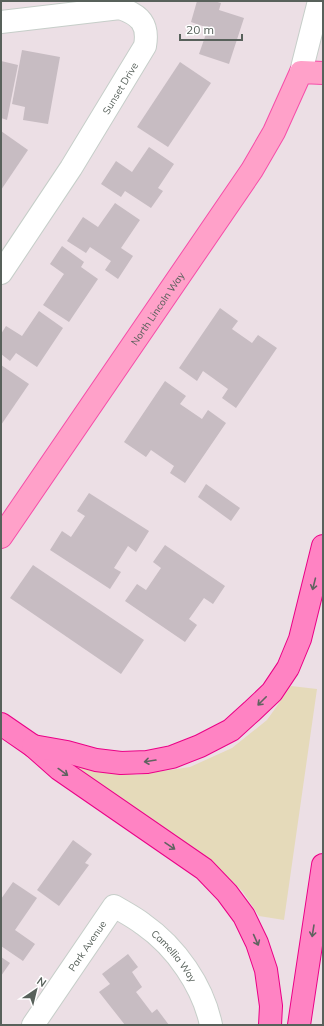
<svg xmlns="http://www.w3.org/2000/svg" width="324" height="1026" font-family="Mulish,sans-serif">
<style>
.green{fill:#e5daba}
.building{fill:#c7bcc2}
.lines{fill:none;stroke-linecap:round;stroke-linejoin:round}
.minor-casing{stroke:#c6cec9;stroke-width:24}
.major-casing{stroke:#f64ea9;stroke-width:24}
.highway-casing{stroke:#eb0087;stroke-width:24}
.minor{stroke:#fff;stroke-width:22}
.major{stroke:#ffa1c9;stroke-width:22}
.highway{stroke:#ff83c3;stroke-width:22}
.oneway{stroke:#606360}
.labels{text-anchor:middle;stroke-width:4;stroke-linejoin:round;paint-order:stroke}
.street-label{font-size:10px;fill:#58615b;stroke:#fff}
</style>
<rect width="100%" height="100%" fill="#ecdfe5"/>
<path class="green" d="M291,686L317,689L284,920L259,916L243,892L213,862L77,767L137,775L190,767L232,748L267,720Z"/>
<g class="building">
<path d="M197,1H214L221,3L219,10L244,18L229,64L199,54L208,28L191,22Z"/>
<path d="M22,50L60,57L48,124L23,120L25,107L12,104Z"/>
<path d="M1,61L18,65L7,120L1,118Z"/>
<path d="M180,62L211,83L168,147L137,127Z"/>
<path d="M1,131L28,150L1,190Z"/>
<path d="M149,147L174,164L158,188L163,191L151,208L125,191L121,197L101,184L116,161L132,172Z"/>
<path d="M115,203L140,220L121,248L133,256L118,279L105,270L111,261L90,247L86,253L67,241L83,217L98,227Z"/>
<path d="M62,246L84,262L81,267L98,279L69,322L43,305L64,274L50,264Z"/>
<path d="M220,308L238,321L232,329L252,343L258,335L277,348L236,408L222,398L228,389L203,371L197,381L179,368Z"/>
<path d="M39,311L63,328L37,367L16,353L10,361L1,354V334L6,326L22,336Z"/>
<path d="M1,365L29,384L1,425Z"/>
<path d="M165,381L186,396L180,404L202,419L208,410L226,423L185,483L170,473L174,466L151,450L146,457L124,442Z"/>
<path d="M206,484L240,508L231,521L198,497Z"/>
<path d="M89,493L149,531L136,552L128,546L114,568L121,572L110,589L50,550L62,531L71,537L85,516L77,511Z"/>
<path d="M165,545L225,586L213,604L204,598L189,619L197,625L185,642L125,601L137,584L146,590L161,568L153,562Z"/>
<path d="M33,565L144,640L121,674L10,598Z"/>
<path d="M73,840L92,854L85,863L89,865L59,906L37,890Z"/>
<path d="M13,882L37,898L15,930L35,944L23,961L1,946V899Z"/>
<path d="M128,954L138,967L132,972L142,987L136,992L152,1013L157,1009L169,1025H125L99,992L110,984L102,974Z"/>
<path d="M1,957L10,963L1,976Z"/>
</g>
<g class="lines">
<defs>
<g id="minor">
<path d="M1,22L120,8C140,15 149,24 145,46L71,168L1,273"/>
<path d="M301,72L319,1"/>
<path id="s1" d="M33,1025L114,906C124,912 134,917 143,924C176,947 203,986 211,1025"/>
</g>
<g id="major">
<path id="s2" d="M1,537L252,170L274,132L301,72L323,73"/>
</g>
<g id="highway">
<path d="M1,724L33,746L59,769L204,869L227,893L244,916L257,943L266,970L271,1006L270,1025"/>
<path d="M33,746L67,752L96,760L121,763L147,762L172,757L200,746L231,730L252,711L272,692L288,668L300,639L323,546"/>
<path d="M299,1025L323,865"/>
</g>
</defs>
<use href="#minor" class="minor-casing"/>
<use href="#major" class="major-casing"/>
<use href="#highway" class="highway-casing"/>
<use href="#minor" class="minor"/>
<use href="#major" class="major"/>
<use href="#highway" class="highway"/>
</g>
<defs><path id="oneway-shaft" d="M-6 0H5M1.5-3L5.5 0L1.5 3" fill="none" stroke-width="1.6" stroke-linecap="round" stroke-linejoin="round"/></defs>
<g class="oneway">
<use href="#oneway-shaft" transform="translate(314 584) rotate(104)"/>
<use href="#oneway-shaft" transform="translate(262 701) rotate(135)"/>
<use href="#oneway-shaft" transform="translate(150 761) rotate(171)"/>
<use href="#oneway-shaft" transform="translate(63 772) rotate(36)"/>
<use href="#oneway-shaft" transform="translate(170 846) rotate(34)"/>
<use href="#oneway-shaft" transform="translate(313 931) rotate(99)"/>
<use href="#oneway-shaft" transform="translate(256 940) rotate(66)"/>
</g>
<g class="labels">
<g class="street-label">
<text transform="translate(120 88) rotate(-59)" y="4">Sunset Drive</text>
<text dy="4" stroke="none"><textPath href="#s2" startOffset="277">North Lincoln Way</textPath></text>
<text dy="4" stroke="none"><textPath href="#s1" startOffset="96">Park Avenue</textPath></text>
<text dy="4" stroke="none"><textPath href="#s1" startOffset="223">Camellia Way</textPath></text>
</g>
</g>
<rect width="324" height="1026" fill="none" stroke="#58615b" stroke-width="4"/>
<g transform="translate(36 990) rotate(35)" stroke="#ffffff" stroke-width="3" paint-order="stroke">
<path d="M0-3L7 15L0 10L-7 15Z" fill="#58615b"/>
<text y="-6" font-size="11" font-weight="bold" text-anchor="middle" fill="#58615b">N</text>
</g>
<path d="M180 34v6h62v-6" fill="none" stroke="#58615b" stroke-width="2"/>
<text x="186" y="34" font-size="12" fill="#58615b" stroke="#ffffff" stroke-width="3" paint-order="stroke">20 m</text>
</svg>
